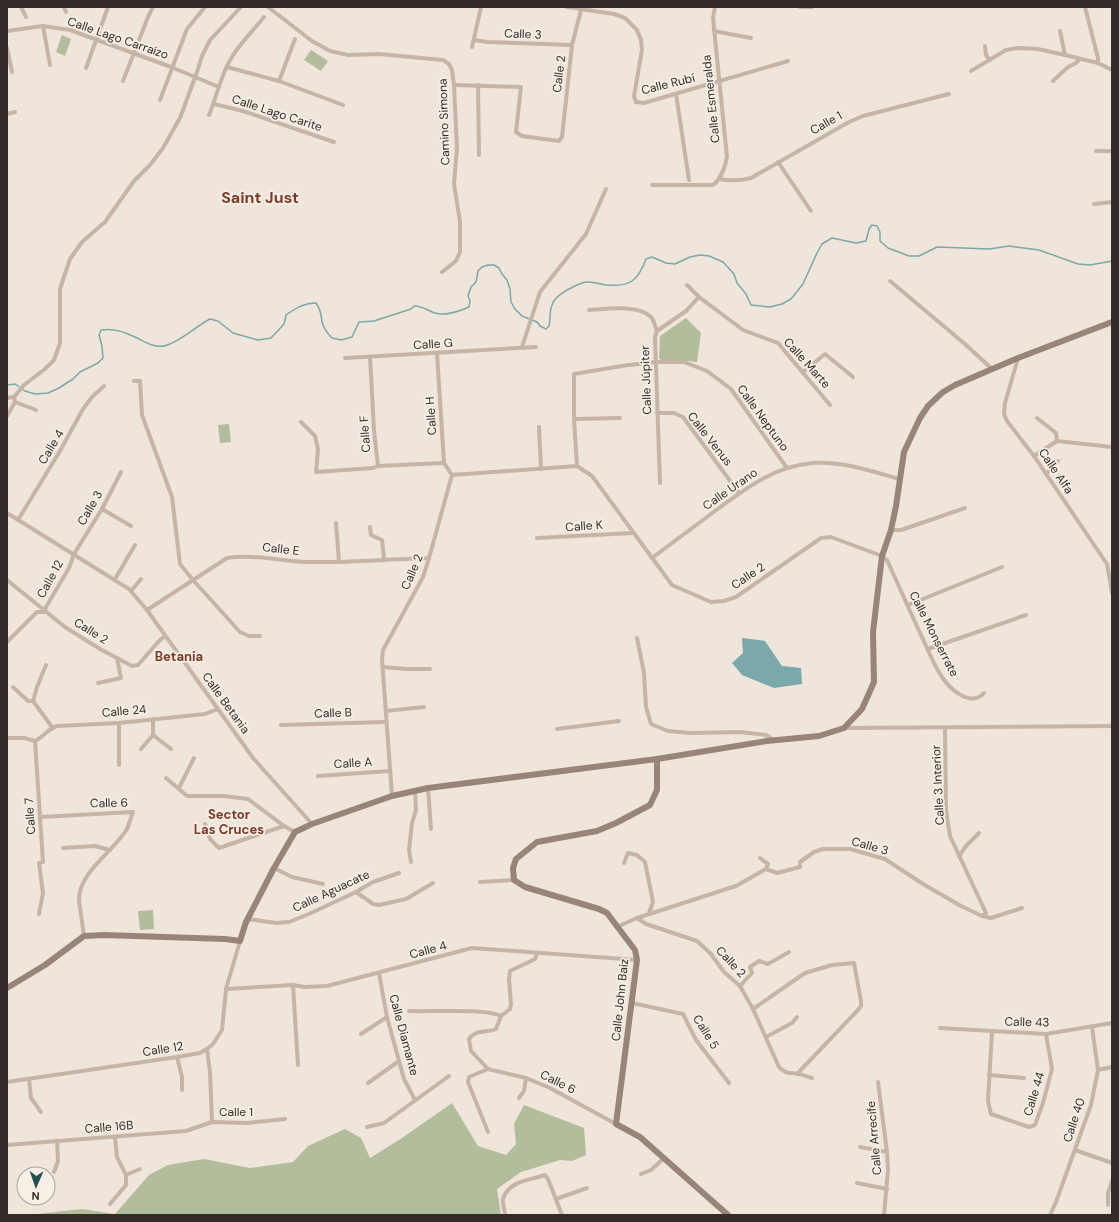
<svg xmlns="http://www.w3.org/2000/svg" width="1119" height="1222" font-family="'DM Sans',sans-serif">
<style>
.green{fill:#b2bd9b}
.water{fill:#7ba8aa}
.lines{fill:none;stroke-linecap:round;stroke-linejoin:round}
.stream{stroke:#7ba8aa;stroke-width:1.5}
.street{stroke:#c6b5a7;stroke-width:4}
.secondary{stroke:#998479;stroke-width:6}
.labels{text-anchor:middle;stroke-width:3.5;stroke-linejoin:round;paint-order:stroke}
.street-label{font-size:12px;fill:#332b27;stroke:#f7efe6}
.neighbourhood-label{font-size:13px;font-weight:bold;fill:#7c3a27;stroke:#f7efe6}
.district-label{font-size:16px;font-weight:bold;fill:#7c3a27;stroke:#f7efe6}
</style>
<rect width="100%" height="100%" fill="#efe5da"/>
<g class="green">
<path d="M62,35L71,39L65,56L56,52Z"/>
<path d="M311,50L328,61L321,71L304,60Z"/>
<path d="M686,318L701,333L697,362L688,361H662L659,358L660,336Z"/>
<path d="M229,424L231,442L220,443L218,425Z"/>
<path d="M153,910L154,929L140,930L138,911Z"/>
<path d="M452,1103L478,1146L506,1155L516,1144L514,1124L524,1105L584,1128L586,1155L572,1161L560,1160L521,1172L497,1189L501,1215H28L82,1209L115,1214L149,1175L168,1165L204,1159L250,1168L293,1162L308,1146L345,1129L361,1138L370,1158L402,1138Z"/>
</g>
<path class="water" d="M742,638L765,641L782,666L801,668L802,684L774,688L742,675L732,663L743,653Z"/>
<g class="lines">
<path class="stream" d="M7,385L15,384L25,391L35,394L48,393L59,388L73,379L80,372L98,363L103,358L102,346L99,335L101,330C112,328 125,332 135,337C144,341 153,348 164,346C179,343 196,326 210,319L218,321L233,333L258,340L271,338L284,324L286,315C296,308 304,303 316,303C323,313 320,316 323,325C325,330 328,334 332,338L341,340L352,337L359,322L374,321L411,309L414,306C421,305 428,311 435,313C445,316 460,311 469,307L470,301L468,296L471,287L476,282L478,271L482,267L488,265H494L499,268L502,274L507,280L510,289L511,302L515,309L522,316L537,322L540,326L546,329L549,326C551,319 549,312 552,305C554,298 561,294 567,290C574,287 580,282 588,282C594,282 600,284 606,285C630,287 638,281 646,259L652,257L666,263L675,264L690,257L700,255L709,256L723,262L734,274L737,283L746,294L751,305L770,307L782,304L791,299L803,284L817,253L822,244L832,238L856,243L866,241L869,229L872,225L877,226L880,232V241L888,248L909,256H919L937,247L989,249L1009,246L1039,250L1078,264L1090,265L1112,261"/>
<g class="street">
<path d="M21,7L26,17"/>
<path d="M64,7L66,12"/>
<path d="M268,7L312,41L330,51L348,55L379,54L443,60L449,64L452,70L454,85L457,148L454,184L460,222V252L456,261L442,272"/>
<path d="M567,7L614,14L625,18L637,30L641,40L642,50L634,96L636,102L644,103L788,61"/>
<path d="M800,7H812"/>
<path d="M1085,7L1098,58V63"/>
<path d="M43,26L50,65"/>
<path d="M7,31L43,26L70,30L171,67L219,87"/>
<path d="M714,31L751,38"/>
<path d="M1060,31L1065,55"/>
<path d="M474,40L487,42L572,45"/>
<path d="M985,46L986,55L990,60"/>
<path d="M472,47L481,7"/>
<path d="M7,48L12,72"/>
<path d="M227,67L279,81L343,105"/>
<path d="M86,68L108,7"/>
<path d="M971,71L1006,50L1018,48L1038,49L1065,55L1098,63L1112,70"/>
<path d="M123,81L148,17L153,7"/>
<path d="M279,81L295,39"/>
<path d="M1053,81L1068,67L1076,63L1080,59"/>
<path d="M454,85L521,87L516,132L522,136L559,141L562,137L572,45L581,10"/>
<path d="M478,85L479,155"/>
<path d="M676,94L689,180"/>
<path d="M160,100L187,29L205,7"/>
<path d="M214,104L243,111L334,142"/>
<path d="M7,114L15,112"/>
<path d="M209,115C216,98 220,79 229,62C238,45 252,32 264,17"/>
<path d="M1096,151H1112"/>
<path d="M778,162L811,211"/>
<path d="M719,179C730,181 740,181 751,178L849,122L863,116L949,94"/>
<path d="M652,185H713C721,179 725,167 727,157L713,18L715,7"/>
<path d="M1094,204L1112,202"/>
<path d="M890,281L965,344L992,369"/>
<path d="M687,285L699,297L743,330L778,343L830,405"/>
<path d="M589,310C605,309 639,304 651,317C654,320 655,327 657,331"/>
<path d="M522,347L540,292L586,234L606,189"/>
<path d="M437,353L444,463L452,475"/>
<path d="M370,357L374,430L378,466"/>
<path d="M345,358L536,347"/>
<path d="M1018,358L1005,403L1004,414L1007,421L1034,456L1107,564L1112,593"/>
<path d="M630,365L656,362H684L707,371L731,389L787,468"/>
<path d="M803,372L825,354L853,377"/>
<path d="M134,381H140L142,415L172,497L180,564L193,580L240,632L249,636H260"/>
<path d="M14,397L24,385L45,369L54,360L60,343V289L70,259L82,242L105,222L134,181L150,165L163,148L180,118L197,72L202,56L210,40L241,7"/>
<path d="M7,398L14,397"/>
<path d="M15,402L36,410"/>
<path d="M657,413H674L683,417L739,493"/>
<path d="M7,416L15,402L14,397"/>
<path d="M1037,418L1056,433L1057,441"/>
<path d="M574,419L620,418"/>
<path d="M301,422L315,436L318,449L316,472L373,468L378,466L444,463"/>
<path d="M539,427L541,469"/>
<path d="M1034,456L1057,441L1112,447"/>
<path d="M577,466L574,419V374L628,365"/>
<path d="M1046,474L1058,461"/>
<path d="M452,475L577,466L592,476L672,585L711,602L724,601L736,597L821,538L831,537L882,556L887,560C898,584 909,609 920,633C927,647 933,664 942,677C950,689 970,708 984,693"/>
<path d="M660,483L655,337L657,331L686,311L699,297"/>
<path d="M102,509L131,526"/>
<path d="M7,513L129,589L147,610L253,758L312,824"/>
<path d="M18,520L60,451L83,409L92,397L104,386"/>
<path d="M336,523L339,562"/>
<path d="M370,527L371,535L382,540L384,559"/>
<path d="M891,530H901L965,508"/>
<path d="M537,538L633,533"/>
<path d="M652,558C672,543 691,529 711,514C742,491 773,466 813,463C842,461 872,471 899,479"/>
<path d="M115,579L135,545"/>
<path d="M7,580L65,627L100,649L132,666L138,665L159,641L165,636"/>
<path d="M131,591L141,579"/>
<path d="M908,605L1002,567"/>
<path d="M147,610L227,558C254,554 280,561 306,562C347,563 389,559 429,558"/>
<path d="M637,638L644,673L646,707L651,724L668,731L691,733L740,732L766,735L774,740"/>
<path d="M7,642L37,612H45L46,607L69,568L74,554L102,509L121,472"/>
<path d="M928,649L1026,615"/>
<path d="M46,665L37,687L33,701L52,727"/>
<path d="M382,667L407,669H430"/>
<path d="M98,683L121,678L117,658"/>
<path d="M13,687L28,701H33"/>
<path d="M386,711L424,707"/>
<path d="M153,719V735L171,749"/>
<path d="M281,725L386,722"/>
<path d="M844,728L1112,726"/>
<path d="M945,728L946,810L950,836L986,913L982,916"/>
<path d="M557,729L619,721"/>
<path d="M7,738H24L35,741"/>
<path d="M35,741C43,737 48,729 57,726L119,723L205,714L218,709"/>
<path d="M35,741L43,862L39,863L43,893L39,914"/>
<path d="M141,749L153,735"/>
<path d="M119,765V723"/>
<path d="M318,776L390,771"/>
<path d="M166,778L187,796H224L248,799L284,826L295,832"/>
<path d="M179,788L194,758"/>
<path d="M428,788L431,829"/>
<path d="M392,796L382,659L383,650L423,577L429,558L452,475"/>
<path d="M40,817L133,812C131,817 129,824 127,829C114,851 78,873 79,900L84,936"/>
<path d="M205,824L210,839L219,848L284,826"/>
<path d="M63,848L95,846L110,850"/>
<path d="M959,856L966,846L979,833"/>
<path d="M760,858L768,864L766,869"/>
<path d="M411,862L409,850L412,823L416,810L415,791"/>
<path d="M624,863L628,853L637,855L645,862L653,902L649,913"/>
<path d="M274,868L292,877L323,884"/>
<path d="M480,882L514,880"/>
<path d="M356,892L373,904L379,905L406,899L433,883"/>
<path d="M637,918L736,886L766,869L777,873L800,867V862L814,852L823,849H850L885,859L923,884L961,906L982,916L991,918L1022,908"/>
<path d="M248,919L276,923L289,922L309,914L356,892L373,882L399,873"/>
<path d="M617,927L637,918L646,924L697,941L711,954L724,972L740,986L753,1009L779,1067C787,1075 789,1072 799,1074C804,1075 808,1077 812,1078"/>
<path d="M379,973L387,1017L404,1079L415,1100"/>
<path d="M293,985L298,1065"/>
<path d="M740,986L752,973L750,967L759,961L768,964L789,952"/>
<path d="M226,989L293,985L305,987L327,986L472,948L637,960"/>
<path d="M632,1003L683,1014L696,1040L729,1083"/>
<path d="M753,1009L805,973L832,965L854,963L861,1001V1006L858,1010L797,1074"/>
<path d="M409,1011C429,1012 486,1008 501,1016"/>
<path d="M940,1028L1046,1034L1112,1023"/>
<path d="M992,1031L988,1101L991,1114L1029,1127L1035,1125L1043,1103L1052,1069L1046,1034"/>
<path d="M361,1034L387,1017"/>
<path d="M766,1037L792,1023L797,1017"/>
<path d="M207,1049L210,1072L212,1122"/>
<path d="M177,1057L182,1077V1090"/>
<path d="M488,1069L471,1051L469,1039C476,1029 487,1033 496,1029L501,1016L510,1009L511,1004L509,979L510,971L535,959L537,953"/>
<path d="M1098,1070L1112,1067"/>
<path d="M989,1075L1024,1078"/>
<path d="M29,1079L31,1098L41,1112"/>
<path d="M7,1082L177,1057L200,1053L207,1049L213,1044L222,1030L226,989L240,941"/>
<path d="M878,1082L887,1152L888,1170L884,1215"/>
<path d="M368,1083L399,1061"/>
<path d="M519,1098L524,1091L526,1078"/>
<path d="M367,1127L384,1123L449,1076"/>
<path d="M488,1132L468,1082L469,1077L488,1069L526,1078L550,1088L616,1124"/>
<path d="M7,1145L186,1131L212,1122L247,1123L285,1119"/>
<path d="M860,1147L887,1152"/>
<path d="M1075,1150L1112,1163"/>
<path d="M54,1172L58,1161L57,1141"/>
<path d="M641,1174L651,1170L664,1158"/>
<path d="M126,1175L140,1169"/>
<path d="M857,1183L887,1189"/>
<path d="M556,1199L587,1188"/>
<path d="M110,1204L126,1185V1175L117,1157L115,1137"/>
<path d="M1108,1205V1193L1112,1181"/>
<path d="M505,1215C505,1210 502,1204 503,1199C508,1181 530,1180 545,1175L548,1179L562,1215"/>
<path d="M1050,1215L1056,1202L1091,1105L1098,1070L1092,1027"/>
</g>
<g class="secondary">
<path d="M657,759V790L650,805L616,823L597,831L537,842L516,859L513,868L514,880L525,887L599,909L607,913L635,950L637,960L616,1124L640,1137L728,1215"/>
<path d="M7,988L45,965L84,936L104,935L225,939L240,941L246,922L274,868L295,832L312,824L392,796L428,788L657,759L767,741L819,736L844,728L862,709L874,682L873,632L882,556L891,530L896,506L904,452L920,418L928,406L943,392L955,385L1018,358L1112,322"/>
</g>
</g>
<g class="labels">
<g class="street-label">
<text transform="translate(523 34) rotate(2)" y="4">Calle 3</text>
<text transform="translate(118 38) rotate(19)" y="4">Calle Lago Carraízo</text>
<text transform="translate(559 74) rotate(-83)" y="4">Calle 2</text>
<text transform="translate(668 84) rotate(-14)" y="4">Calle Rubí</text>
<text transform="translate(711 99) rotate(-96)" y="4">Calle Esmeralda</text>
<text transform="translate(277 113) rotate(18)" y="4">Calle Lago Carite</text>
<text transform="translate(444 122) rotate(-92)" y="4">Camino Simona</text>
<text transform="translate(826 123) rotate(-29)" y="4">Calle 1</text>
<text transform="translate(433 344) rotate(-4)" y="4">Calle G</text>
<text transform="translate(807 363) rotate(48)" y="4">Calle Marte</text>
<text transform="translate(646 380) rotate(-92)" y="4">Calle Júpiter</text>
<text transform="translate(431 416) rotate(-94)" y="4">Calle H</text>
<text transform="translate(763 418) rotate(54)" y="4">Calle Neptuno</text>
<text transform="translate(365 434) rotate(-94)" y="4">Calle F</text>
<text transform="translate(710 439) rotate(52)" y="4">Calle Venus</text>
<text transform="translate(51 447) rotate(-59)" y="4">Calle 4</text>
<text transform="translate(1056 471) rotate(56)" y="4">Calle Alfa</text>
<text transform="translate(730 489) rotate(-35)" y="4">Calle Urano</text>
<text transform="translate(90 508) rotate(-60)" y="4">Calle 3</text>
<text transform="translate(584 526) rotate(-4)" y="4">Calle K</text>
<text transform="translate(281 549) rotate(6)" y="4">Calle E</text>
<text transform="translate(412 572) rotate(-67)" y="4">Calle 2</text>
<text transform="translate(748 576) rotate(-34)" y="4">Calle 2</text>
<text transform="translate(50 579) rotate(-61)" y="4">Calle 12</text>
<text transform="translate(91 631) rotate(32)" y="4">Calle 2</text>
<text transform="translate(934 634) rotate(63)" y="4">Calle Monserrate</text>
<text transform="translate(226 703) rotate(54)" y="4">Calle Betania</text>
<text transform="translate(124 711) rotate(-5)" y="4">Calle 24</text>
<text transform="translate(333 713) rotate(-2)" y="4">Calle B</text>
<text transform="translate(353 763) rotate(-4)" y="4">Calle A</text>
<text transform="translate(938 785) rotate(-93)" y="4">Calle 3 Interior</text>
<text transform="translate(109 803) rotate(-1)" y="4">Calle 6</text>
<text transform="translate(30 816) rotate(-94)" y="4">Calle 7</text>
<text transform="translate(870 846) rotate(16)" y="4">Calle 3</text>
<text transform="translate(331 891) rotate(-25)" y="4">Calle Aguacate</text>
<text transform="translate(428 950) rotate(-15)" y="4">Calle 4</text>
<text transform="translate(731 962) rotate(47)" y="4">Calle 2</text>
<text transform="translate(620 1000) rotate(-84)" y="4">Calle John Baiz</text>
<text transform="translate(1027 1022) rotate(1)" y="4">Calle 43</text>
<text transform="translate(706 1032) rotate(58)" y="4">Calle 5</text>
<text transform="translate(404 1035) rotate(75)" y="4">Calle Diamante</text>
<text transform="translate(163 1049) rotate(-9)" y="4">Calle 12</text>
<text transform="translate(558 1082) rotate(26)" y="4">Calle 6</text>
<text transform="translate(1034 1094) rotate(-73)" y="4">Calle 44</text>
<text x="236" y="1116">Calle 1</text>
<text transform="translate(1074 1120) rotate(-72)" y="4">Calle 40</text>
<text transform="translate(109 1127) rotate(-5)" y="4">Calle 16B</text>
<text transform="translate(874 1138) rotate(-95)" y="4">Calle Arrecife</text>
</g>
<g class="neighbourhood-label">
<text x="179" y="661">Betania</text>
<text x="229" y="819">Sector<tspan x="229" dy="15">Las Cruces</tspan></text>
</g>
<g class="district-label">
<text x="260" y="203">Saint Just</text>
</g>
</g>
<rect width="1119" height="1222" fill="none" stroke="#332b27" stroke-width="16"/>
<g transform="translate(36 1186) rotate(182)"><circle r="19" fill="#f7efe6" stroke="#a9a19a"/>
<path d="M0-3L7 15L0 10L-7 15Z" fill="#204e51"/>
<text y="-6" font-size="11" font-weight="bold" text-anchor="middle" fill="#332b27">N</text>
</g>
</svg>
